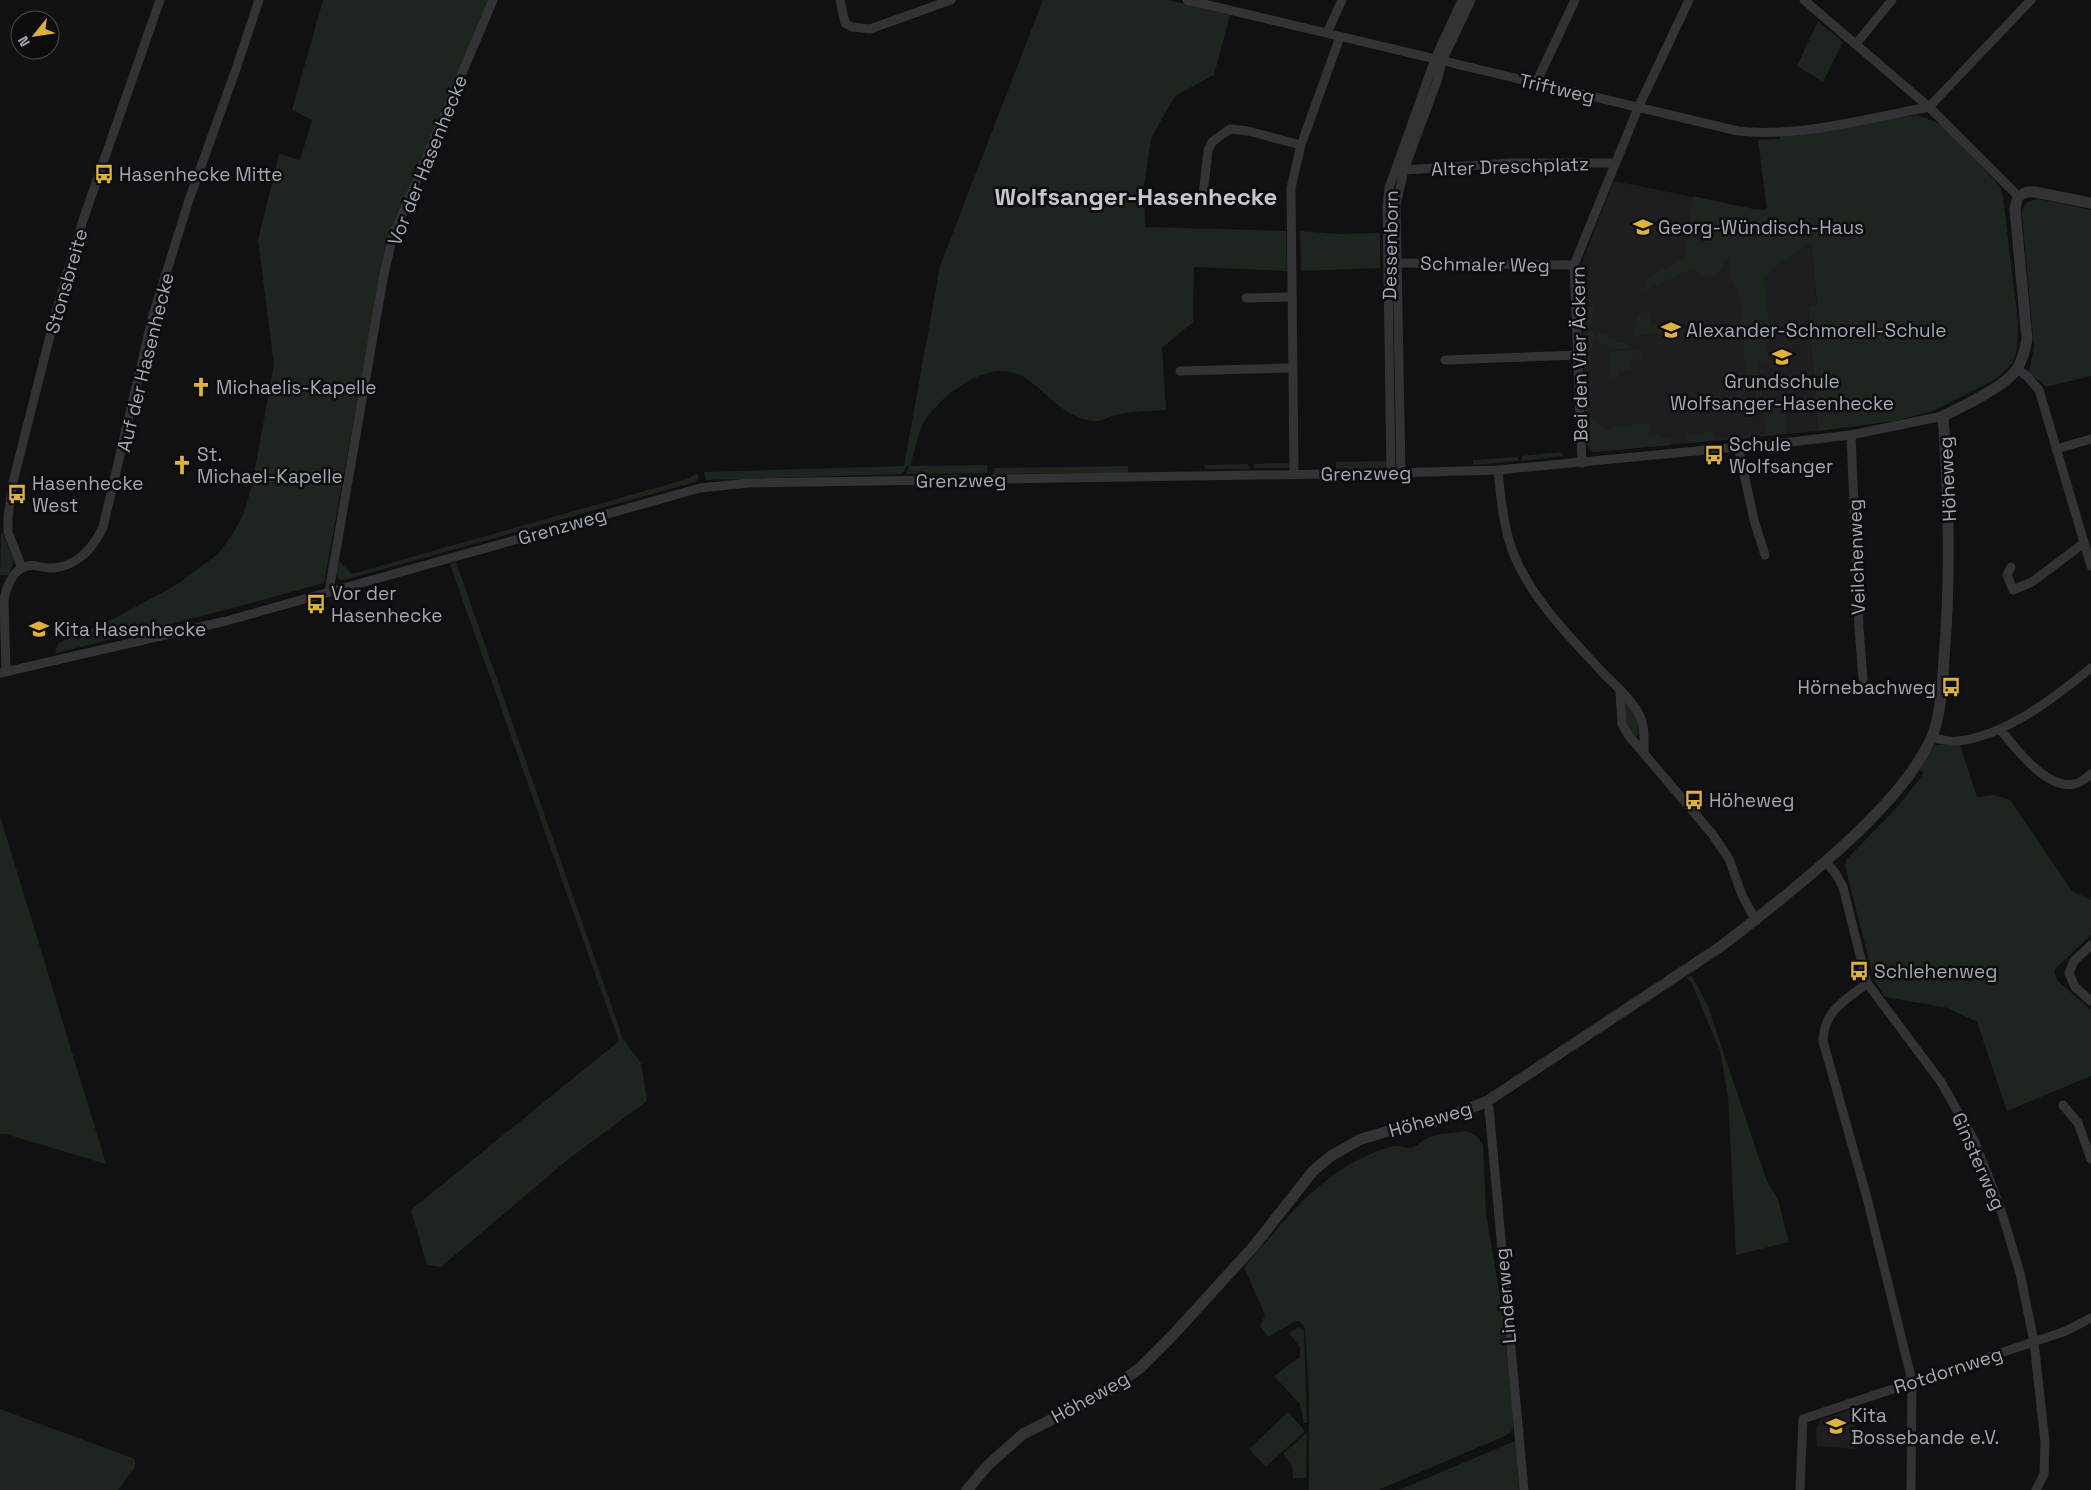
<svg xmlns="http://www.w3.org/2000/svg" width="2091" height="1490" font-family="'Space Grotesk',sans-serif">
<style>
.built{fill:#1e1e20}
.green{fill:#1e251f}
.lines{fill:none;stroke-linecap:round;stroke-linejoin:round}
.minor{stroke:#333337;stroke-width:9}
.tertiary{stroke:#333337;stroke-width:11}
.labels{text-anchor:middle;stroke-width:5;stroke-linejoin:round;paint-order:stroke}
.street-label{font-size:19px;fill:#a4a8b2;stroke:#0d0c0e}
.poi-label{font-size:19px;fill:#a4a8b2;stroke:#0d0c0e;text-anchor:start}
.district-label{font-size:24px;font-weight:bold;fill:#c5c7ce;stroke:#0d0c0e}
</style>
<rect width="100%" height="100%" fill="#111113"/>
<g class="built">
<path d="M1614,181L1753,209L1811,243L1817,307H1808L1818,431L1594,452L1590,450L1586,441L1581,275L1582,262Z"/>
<path d="M1856,1407L1855,1449L1817,1446L1816,1429L1820,1420Z"/>
</g>
<g class="green">
<path d="M323,0H489L386,243L324,583L229,609L57,653L55,650L59,643L117,617L176,585L218,554L232,535L243,515L252,486L274,364L258,240L279,154L300,160L312,120L292,110Z"/>
<path d="M1043,0H1168L1230,15L1214,75L1175,96L1151,138L1144,187L1145,227L1286,231L1287,271L1194,267L1193,322L1162,348L1166,410C1151,411 1134,411 1120,414C1102,417 1104,425 1083,419C1060,412 1044,390 1024,377C989,357 942,394 924,422C918,432 914,454 910,466L987,465L988,473L906,474L909,466H907L902,474L706,480L704,472L904,466L940,266Z"/>
<path d="M1818,21L1843,42L1823,82L1797,66Z"/>
<path d="M1917,115L1936,122L1944,127L2000,186L2003,197L2018,322L2017,350L2013,363L1996,379L1933,411L1895,421L1818,431L1808,307L1817,306L1811,243L1802,244L1804,248L1781,262L1773,271L1764,277L1769,324L1776,323L1777,332L1766,334L1768,360L1758,362L1762,396L1756,397L1754,375L1746,376L1743,339L1726,341C1729,330 1743,323 1742,310C1741,291 1725,276 1730,257H1728C1723,267 1717,283 1702,274C1697,272 1697,270 1691,269L1644,291L1647,278L1685,258L1693,196L1753,209L1767,210L1758,140L1780,139V136Z"/>
<path d="M2039,199L2091,210V376L2046,387L2029,372L2034,347L2022,214C2023,203 2028,201 2039,199Z"/>
<path d="M1300,231L1339,234L1380,233V268L1301,271Z"/>
<path d="M1589,306L1594,307L1590,331L1595,333L1589,360H1584L1582,307Z"/>
<path d="M1646,310L1649,311L1651,325L1661,324L1662,333L1633,336L1638,316Z"/>
<path d="M1598,333L1616,338V343H1627L1628,349H1609V345L1597,342Z"/>
<path d="M1641,350L1642,359L1631,360L1632,369L1619,371V377L1612,378L1609,352Z"/>
<path d="M1746,381L1747,390L1741,391L1742,398L1748,397V401L1737,402L1735,382Z"/>
<path d="M1585,383H1587L1590,416L1604,430L1613,429V427L1649,423L1651,434L1655,433L1660,438L1670,437L1671,445L1594,452L1590,450L1586,441Z"/>
<path d="M1716,396L1717,399L1732,397V403L1711,405L1710,401L1693,403L1692,398Z"/>
<path d="M1777,398L1779,414H1785L1787,434L1760,436L1765,434L1763,400Z"/>
<path d="M1749,429L1751,438L1687,443V434L1713,432L1714,439L1749,435Z"/>
<path d="M1560,452L1564,456L1522,461V456Z"/>
<path d="M1518,457V461L1473,465V460Z"/>
<path d="M1388,461L1386,467L1381,469H1336V462Z"/>
<path d="M1291,463L1289,468H1254V464Z"/>
<path d="M1248,464L1249,469H1205L1204,465Z"/>
<path d="M1128,466V473L993,474L995,468Z"/>
<path d="M698,473V479L695,482L344,580H340L336,574L339,561L352,574L687,479Z"/>
<path d="M1,534H3L14,561L9,575H0Z"/>
<path d="M456,562L623,1039L641,1063L647,1101L571,1157L441,1267L427,1265L411,1210L619,1041L450,564Z"/>
<path d="M1626,702C1635,711 1639,721 1639,734L1636,737C1624,731 1625,715 1624,703Z"/>
<path d="M1935,745H1960L1977,797L1994,795L2010,800L2072,891L2091,900V935L2057,967L2054,972L2058,981L2091,1010V1076L2007,1111L1977,1022L1948,1008L1885,997L1874,980L1845,866L1846,860L1899,805L1924,773L1920,770Z"/>
<path d="M0,816L106,1164L6,1134H0Z"/>
<path d="M1692,976L1708,1006L1766,1179L1778,1200L1789,1242L1736,1255L1728,1097L1720,1051L1692,984L1686,977Z"/>
<path d="M1466,1131C1475,1134 1479,1137 1483,1146L1486,1214L1502,1308L1514,1425L1511,1432L1505,1436L1378,1490H1309V1396L1305,1328L1299,1321L1294,1322L1268,1337L1260,1326L1265,1315L1244,1267C1280,1226 1314,1180 1364,1157C1373,1153 1388,1146 1397,1146C1403,1146 1406,1149 1412,1148C1418,1146 1422,1140 1428,1138C1439,1133 1454,1133 1466,1131Z"/>
<path d="M1298,1327L1304,1331L1307,1423H1304L1300,1404L1274,1376L1300,1357V1347L1289,1333Z"/>
<path d="M0,1409L132,1458L135,1460V1467L118,1490H0Z"/>
<path d="M1288,1412L1305,1431L1266,1467L1249,1449Z"/>
<path d="M1307,1432L1306,1478H1293L1292,1465L1283,1454Z"/>
<path d="M1515,1441L1519,1490H1399Z"/>
</g>
<g class="lines">
<g class="minor">
<path d="M840,0L845,23L852,27L870,29L951,0"/>
<path d="M1187,0L1738,131C1799,138 1869,118 1929,107"/>
<path d="M1804,0L1929,107L2018,196"/>
<path d="M1327,33L1342,0"/>
<path d="M1856,44L1892,0"/>
<path d="M1536,83L1575,0"/>
<path d="M1929,107L2031,0"/>
<path d="M1404,170L1511,163H1615"/>
<path d="M1203,195L1208,150L1212,142L1230,129L1248,131L1301,145"/>
<path d="M1396,263L1574,265"/>
<path d="M1246,298L1292,297"/>
<path d="M1445,360L1577,355"/>
<path d="M2017,369L2027,376L2039,390L2091,566"/>
<path d="M1180,371L1292,368"/>
<path d="M1851,435L1859,628L1863,679"/>
<path d="M1738,446L1754,520L1765,555"/>
<path d="M2056,449L2091,439"/>
<path d="M1582,463L1574,265L1638,108L1689,0"/>
<path d="M1498,470C1501,501 1504,537 1519,566C1540,608 1573,640 1604,674C1616,686 1631,699 1639,714C1645,726 1644,739 1644,752"/>
<path d="M1391,473L1387,207L1389,188L1435,59L1462,0"/>
<path d="M1401,473L1396,205L1404,170L1437,81L1442,61L1471,0"/>
<path d="M1294,474L1291,188L1301,145L1340,37"/>
<path d="M2011,567L2007,575L2013,590L2032,582L2084,543"/>
<path d="M22,568L8,532V517L13,482L56,312L83,220L160,0"/>
<path d="M329,591L383,279L392,239L493,0"/>
<path d="M6,672L4,600C6,588 13,569 27,566C36,564 45,569 54,568C79,565 93,548 103,527L153,315L189,200L236,69L259,0"/>
<path d="M0,673L226,621L700,488L749,483L1391,473L1498,470L1790,442L1851,435L1943,416"/>
<path d="M1620,692L1622,724L1629,736L1713,835L1729,859L1742,895L1756,921"/>
<path d="M2000,729C2015,748 2047,790 2074,784C2081,783 2086,778 2091,774"/>
<path d="M1932,738C1940,739 1950,742 1958,741C2006,736 2055,697 2091,668"/>
<path d="M1826,862L1836,874L1843,887L1867,983L1941,1082L1975,1142L2001,1210L2020,1273L2034,1342L2045,1442L2044,1474L2036,1490"/>
<path d="M2091,945L2074,961L2069,973L2075,987L2091,1001"/>
<path d="M1867,983C1845,1001 1824,1010 1823,1041L1867,1198L1912,1381L1911,1490"/>
<path d="M1486,1102L1489,1108L1524,1490"/>
<path d="M2063,1105L2078,1123L2091,1159"/>
<path d="M1800,1490L1803,1419L2066,1331L2091,1318"/>
</g>
<path class="tertiary" d="M967,1490L988,1465L1023,1434L1108,1391L1140,1368L1173,1335L1254,1246L1313,1171L1331,1156L1361,1139L1399,1128L1439,1120L1486,1102L1720,947C1768,910 1815,873 1859,831C1887,803 1914,775 1931,739C1940,720 1943,680 1944,658C1951,577 1949,497 1943,416C1962,407 2006,386 2017,369C2023,359 2025,350 2027,339L2015,209L2018,196L2027,192H2035L2091,203"/>
</g>
<defs>
<symbol id="bus-bare" viewBox="-9 -9 18 18"><path d="M-5-6H5V4H4V6H2V4H-2V6H-4V4H-5ZM-3.5-4V0h7V-4ZM-3.5 1.2v1.5H-2V1.2ZM2 1.2v1.5H3.5V1.2Z" fill="#ddb23f" stroke="#0d0c0e" stroke-width="2.5" paint-order="stroke"/></symbol>
<symbol id="school-bare" viewBox="-9 -9 18 18"><path d="M0-5L7-2L0 1L-7-2ZM-4 1L0 2.5L4 1V4Q0 6-4 4Z" fill="#ddb23f" stroke="#0d0c0e" stroke-width="2.5" paint-order="stroke"/></symbol>
<symbol id="church-bare" viewBox="-9 -9 18 18"><path d="M-1.2-6h2.4v3.5h3.3v2.4h-3.3V6h-2.4V-.1h-3.3v-2.4h3.3Z" fill="#ddb23f" stroke="#0d0c0e" stroke-width="2.5" paint-order="stroke"/></symbol>
</defs>
<g fill-rule="evenodd">
<use href="#bus-bare" x="90" y="160" width="28" height="28"/>
<use href="#school-bare" x="1629" y="213" width="28" height="28"/>
<use href="#school-bare" x="1657" y="316" width="28" height="28"/>
<use href="#school-bare" x="1768" y="343" width="28" height="28"/>
<use href="#church-bare" x="187" y="373" width="28" height="28"/>
<use href="#bus-bare" x="1700" y="441" width="28" height="28"/>
<use href="#church-bare" x="168" y="451" width="28" height="28"/>
<use href="#bus-bare" x="3" y="480" width="28" height="28"/>
<use href="#bus-bare" x="302" y="590" width="28" height="28"/>
<use href="#school-bare" x="25" y="615" width="28" height="28"/>
<use href="#bus-bare" x="1937" y="673" width="28" height="28"/>
<use href="#bus-bare" x="1680" y="786" width="28" height="28"/>
<use href="#bus-bare" x="1845" y="957" width="28" height="28"/>
<use href="#school-bare" x="1822" y="1412" width="28" height="28"/>
</g>
<g class="labels">
<g class="street-label">
<text transform="translate(1557 88) rotate(13)" y="7">Triftweg</text>
<text transform="translate(427 160) rotate(-68)" y="7">Vor der Hasenhecke</text>
<text transform="translate(1510 166) rotate(-2)" y="7">Alter Dreschplatz</text>
<text transform="translate(1390 245) rotate(-89)" y="7">Dessenborn</text>
<text transform="translate(1485 264) rotate(1)" y="7">Schmaler Weg</text>
<text transform="translate(66 281) rotate(-74)" y="7">Stonsbreite</text>
<text transform="translate(1579 354) rotate(-91)" y="7">Bei den Vier Äckern</text>
<text transform="translate(145 362) rotate(-76)" y="7">Auf der Hasenhecke</text>
<text transform="translate(1366 473) rotate(-1)" y="7">Grenzweg</text>
<text transform="translate(1947 479) rotate(-93)" y="7">Höheweg</text>
<text transform="translate(961 480) rotate(-1)" y="7">Grenzweg</text>
<text transform="translate(562 526) rotate(-16)" y="7">Grenzweg</text>
<text transform="translate(1856 557) rotate(-92)" y="7">Veilchenweg</text>
<text transform="translate(1430 1119) rotate(-16)" y="7">Höheweg</text>
<text transform="translate(1979 1161) rotate(66)" y="7">Ginsterweg</text>
<text transform="translate(1505 1296) rotate(-95)" y="7">Linderweg</text>
<text transform="translate(1948 1370) rotate(-18)" y="7">Rotdornweg</text>
<text transform="translate(1090 1397) rotate(-29)" y="7">Höheweg</text>
</g>
<g class="poi-label">
<text x="119" y="181">Hasenhecke Mitte</text>
<text x="1658" y="234">Georg-Wündisch-Haus</text>
<text x="1686" y="337">Alexander-Schmorell-Schule</text>
<text x="1782" y="388" text-anchor="middle">Grundschule<tspan x="1782" dy="22">Wolfsanger-Hasenhecke</tspan></text>
<text x="216" y="394">Michaelis-Kapelle</text>
<text x="1729" y="451">Schule<tspan x="1729" dy="22">Wolfsanger</tspan></text>
<text x="197" y="461">St.<tspan x="197" dy="22">Michael-Kapelle</tspan></text>
<text x="32" y="490">Hasenhecke<tspan x="32" dy="22">West</tspan></text>
<text x="331" y="600">Vor der<tspan x="331" dy="22">Hasenhecke</tspan></text>
<text x="54" y="636">Kita Hasenhecke</text>
<text x="1936" y="694" text-anchor="end">Hörnebachweg</text>
<text x="1709" y="807">Höheweg</text>
<text x="1874" y="978">Schlehenweg</text>
<text x="1851" y="1422">Kita<tspan x="1851" dy="22">Bossebande e.V.</tspan></text>
</g>
<g class="district-label">
<text x="1136" y="205">Wolfsanger-Hasenhecke</text>
</g>
</g>
<g transform="translate(35 35) rotate(240)"><circle r="24" fill="#0d0c0e" stroke="#494a50"/>
<path d="M0-4L9 19L0 12L-9 19Z" fill="#ddb23f"/>
<text y="-8" font-size="14" font-weight="bold" text-anchor="middle" fill="#a4a8b2">N</text>
</g>
</svg>
